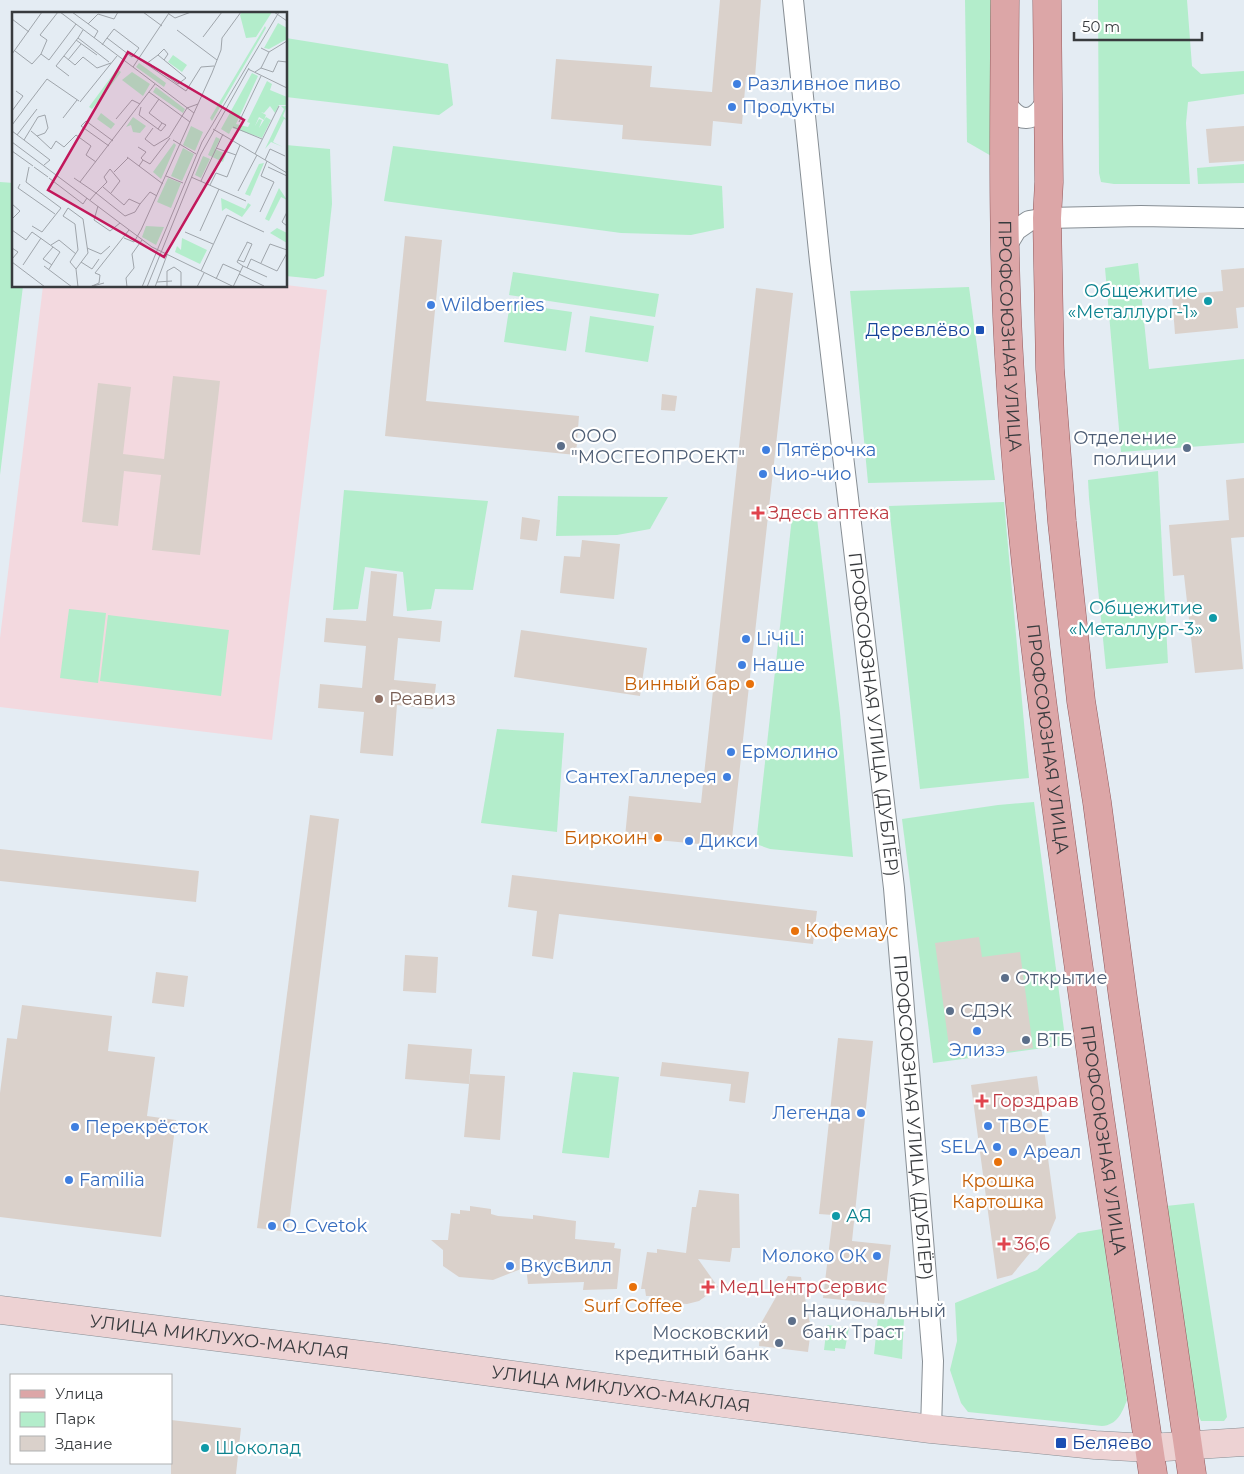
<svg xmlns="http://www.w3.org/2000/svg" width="1244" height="1474" font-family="Montserrat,sans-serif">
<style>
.education{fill:#f3d9df}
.green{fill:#b3edcb}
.building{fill:#dad1cb}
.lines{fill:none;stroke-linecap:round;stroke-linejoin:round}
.minor-casing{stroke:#878e94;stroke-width:22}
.secondary-casing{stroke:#878e94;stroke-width:29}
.primary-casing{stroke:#935a5d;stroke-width:29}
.minor{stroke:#fff;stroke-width:20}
.secondary{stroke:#edd2d3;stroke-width:28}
.primary{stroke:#dca6a7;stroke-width:28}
.shop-dot{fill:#3f7fe0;stroke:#fff;stroke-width:2}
.culture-dot{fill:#0f9aa8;stroke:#fff;stroke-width:2}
.transit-dot{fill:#1a4fb4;stroke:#fff;stroke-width:2}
.service-dot{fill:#5c6f8a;stroke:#fff;stroke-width:2}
.health-dot{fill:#e0444e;stroke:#fff;stroke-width:2}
.food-dot{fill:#e8710a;stroke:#fff;stroke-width:2}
.education-dot{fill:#8d6e63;stroke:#fff;stroke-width:2}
.labels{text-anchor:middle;stroke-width:4.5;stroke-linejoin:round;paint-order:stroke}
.shop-label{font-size:18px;fill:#366cbe;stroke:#fff;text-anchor:start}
.culture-label{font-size:18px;fill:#0d838f;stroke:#fff;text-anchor:end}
.transit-label{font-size:18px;fill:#164399;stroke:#fff;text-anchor:end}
.street-label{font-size:18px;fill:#383b3e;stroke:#fff}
.service-label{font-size:18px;fill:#4e5e75;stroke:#fff;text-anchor:start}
.health-label{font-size:18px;fill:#be3a42;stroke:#fff;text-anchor:start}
.food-label{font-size:18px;fill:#c56008;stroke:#fff;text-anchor:end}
.education-label{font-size:18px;fill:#785e54;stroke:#fff;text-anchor:start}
.inset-road{fill:none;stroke:#9fa5ab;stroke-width:1}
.view{fill:#c2185b;fill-opacity:0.15;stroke:#c2185b;stroke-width:2.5}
.inset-edge{fill:none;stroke:#383b3e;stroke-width:2.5}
</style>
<rect width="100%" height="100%" fill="#e4ecf3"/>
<path class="education" d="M286,285L327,290L272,740L0,707V638L43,286Z"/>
<g class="green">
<path d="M965,0H994L993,157L967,142Z"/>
<path d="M1098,0H1187L1192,66L1201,74L1244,71V94L1188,102L1186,123L1190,184H1114L1101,182L1099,173Z"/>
<path d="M286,38L448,64L453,105L439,115L286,97Z"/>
<path d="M286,145L330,149L332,204L324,276L316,279L286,276Z"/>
<path d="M393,146L722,186L724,228L691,235L621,233L384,201Z"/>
<path d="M1244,164V183L1198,184L1197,168Z"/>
<path d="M0,182L14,183V286H23L0,475Z"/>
<path d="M1138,263L1149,369L1244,359V443L1121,452L1105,268Z"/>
<path d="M513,272L659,294L655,317L509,295Z"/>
<path d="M969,287L995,480L868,483L850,291Z"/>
<path d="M510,303L572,312L566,351L504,342Z"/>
<path d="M590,316L654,326L648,362L585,352Z"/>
<path d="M1158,471L1168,663L1106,669L1089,498L1088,480Z"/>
<path d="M344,490L488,501L473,590L435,589L431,609L407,611L403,572L365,567L358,609L333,610Z"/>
<path d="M558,496L668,497L650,529L617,535L556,536Z"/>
<path d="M1004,502L1029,778L920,789L889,506Z"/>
<path d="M793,508L817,518L840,713L853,857L770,849L756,844Z"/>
<path d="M69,609L106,613L98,683L60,678Z"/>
<path d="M108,615L229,630L221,696L100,681Z"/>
<path d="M497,729L564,733L557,832L481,823Z"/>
<path d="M1034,802L1066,1045L933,1063L902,819L998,805Z"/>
<path d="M573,1072L619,1077L609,1158L562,1153Z"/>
<path d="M1194,1203L1227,1417L1224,1421H1201L1196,1410L1166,1206Z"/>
<path d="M1102,1229L1127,1400C1122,1413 1117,1425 1102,1426L968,1412L961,1403L950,1370L957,1341L955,1303L1037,1270L1078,1233Z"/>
<path d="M878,1317L904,1318L902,1359L874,1354Z"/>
<path d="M827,1325L849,1328L845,1349L835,1348V1351L824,1350Z"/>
</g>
<g class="building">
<path d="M720,0H761L755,77H746L742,124L713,121L711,146L622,139L623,125L551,119L556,59L652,66L650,87L712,92Z"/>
<path d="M1244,126V161L1209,163L1206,129Z"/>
<path d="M405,236L442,240L426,401L579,416L576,455L385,436Z"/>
<path d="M1244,268V307L1236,308L1238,328L1175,334L1172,295L1223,291L1221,270Z"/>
<path d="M756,288L793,293L731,847L625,837L629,796L701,803Z"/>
<path d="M173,376L220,381L200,555L152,550L161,475L124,471L118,526L82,522L98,383L131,387L123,454L164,459Z"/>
<path d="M662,394L677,396L675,411L661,410Z"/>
<path d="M1244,478V537L1231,538L1243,669L1195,673L1184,575L1173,576L1169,525L1229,520L1226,480Z"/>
<path d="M522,517L540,520L537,541L520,539Z"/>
<path d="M582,540L620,544L614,599L560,593L564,556L580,557Z"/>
<path d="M371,571L397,574L393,616L442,621L440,642L398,638L394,680L436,684L433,709L397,705L393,756L360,753L364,712L318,708L320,684L362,688L366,646L324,642L326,618L366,621Z"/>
<path d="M521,630L647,648L640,696L514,677Z"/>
<path d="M310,815L339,819L288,1232L257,1228Z"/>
<path d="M0,849L199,871L196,902L0,881Z"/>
<path d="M512,875L817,911L813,944L559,914L553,959L532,956L537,911L508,907Z"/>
<path d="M979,937L982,957L1020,952L1033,1048L986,1055L985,1049L950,1054L935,943Z"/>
<path d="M405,955L438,957L436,993L403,991Z"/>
<path d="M156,972L188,976L184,1007L152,1003Z"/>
<path d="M22,1005L112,1016L108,1051L155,1057L147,1116L176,1120L161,1237L0,1217V1093L7,1038L17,1039Z"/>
<path d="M838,1038L873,1041L852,1241L891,1245L884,1304L823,1298L833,1215L819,1214Z"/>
<path d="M408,1044L472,1049L469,1084L405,1079Z"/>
<path d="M662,1062L749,1072L745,1103L729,1101L731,1084L660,1076Z"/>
<path d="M470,1074L505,1076L500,1140L464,1137Z"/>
<path d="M1037,1076L1056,1218L1042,1251L1030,1253L1012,1275L997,1279L971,1085Z"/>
<path d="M699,1190L739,1194L740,1248H732L730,1262L698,1259L718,1287L699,1301L687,1304L673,1303L659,1301L657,1296H646L645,1289H641L647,1252L657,1253V1249L686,1253L692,1207H696Z"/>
<path d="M470,1206L491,1209V1214L498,1216L533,1219V1215L576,1221L575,1239L615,1243L614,1248L621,1249L617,1289L583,1290L584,1282L528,1284L526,1267L493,1280L459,1277L443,1266V1250L431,1240H448L451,1213L460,1214V1210L470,1211Z"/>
<path d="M788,1276L801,1277L811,1329L808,1352L759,1346L760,1325Z"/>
<path d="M171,1420L241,1428L236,1474H171Z"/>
</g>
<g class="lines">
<defs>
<g id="minor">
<path id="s1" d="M793,0L820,261L894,888L933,1361L931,1429"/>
<path d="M1004,99C1017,125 1036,124 1048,98"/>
<path d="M1005,248L1016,230L1029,221L1047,218L1141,216L1244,218"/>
</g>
<g id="secondary">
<path id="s2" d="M0,1310L386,1358L731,1404L931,1429L1095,1445L1149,1448L1244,1442"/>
</g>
<g id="primary">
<path id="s3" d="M1005,0C1004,124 1002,249 1010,373C1020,544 1043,714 1067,884C1094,1081 1123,1277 1153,1474"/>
<path d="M1047,0L1049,182L1047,218L1050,369L1062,522L1081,701L1097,802L1123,998L1192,1474"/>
</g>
</defs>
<use href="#minor" class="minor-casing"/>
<use href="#secondary" class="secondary-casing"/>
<use href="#primary" class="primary-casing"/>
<use href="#minor" class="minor"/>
<use href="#secondary" class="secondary"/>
<use href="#primary" class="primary"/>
</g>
<g class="shop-dot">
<circle cx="737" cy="84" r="5"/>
<circle cx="732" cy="107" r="5"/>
<circle cx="431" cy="305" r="5"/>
<circle cx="766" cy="450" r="5"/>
<circle cx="763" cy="474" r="5"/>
<circle cx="746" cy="639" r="5"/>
<circle cx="742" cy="665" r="5"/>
<circle cx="731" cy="752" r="5"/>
<circle cx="727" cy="777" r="5"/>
<circle cx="689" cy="841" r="5"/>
<circle cx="977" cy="1031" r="5"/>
<circle cx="861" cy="1113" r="5"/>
<circle cx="988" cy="1126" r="5"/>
<circle cx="75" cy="1127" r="5"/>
<circle cx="997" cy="1147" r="5"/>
<circle cx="1013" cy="1152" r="5"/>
<circle cx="69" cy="1180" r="5"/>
<circle cx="272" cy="1226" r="5"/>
<circle cx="877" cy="1256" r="5"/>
<circle cx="510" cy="1266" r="5"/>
</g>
<g class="culture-dot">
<circle cx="1208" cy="301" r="5"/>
<circle cx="1213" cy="618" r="5"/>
<circle cx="836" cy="1216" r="5"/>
<circle cx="205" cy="1448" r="5"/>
</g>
<g class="transit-dot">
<rect x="975" y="325" width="10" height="10" rx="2.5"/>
<rect x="1055" y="1437" width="12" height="12" rx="2.5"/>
</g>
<g class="service-dot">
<circle cx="561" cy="446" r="5"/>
<circle cx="1187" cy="448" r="5"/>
<circle cx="1005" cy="978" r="5"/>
<circle cx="950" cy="1011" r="5"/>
<circle cx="1026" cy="1040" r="5"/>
<circle cx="792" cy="1321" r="5"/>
<circle cx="779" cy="1343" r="5"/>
</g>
<g class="health-dot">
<path d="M755.5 505.5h5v5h5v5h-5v5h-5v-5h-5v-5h5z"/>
<path d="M979.5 1093.5h5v5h5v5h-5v5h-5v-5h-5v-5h5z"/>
<path d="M1001.5 1236.5h5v5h5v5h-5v5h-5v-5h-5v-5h5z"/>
<path d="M705.5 1279.5h5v5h5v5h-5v5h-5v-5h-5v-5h5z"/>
</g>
<g class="food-dot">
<circle cx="750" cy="684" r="5"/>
<circle cx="658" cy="838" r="5"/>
<circle cx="795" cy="931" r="5"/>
<circle cx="998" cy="1162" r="5"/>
<circle cx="633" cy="1287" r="5"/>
</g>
<circle class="education-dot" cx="379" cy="699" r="5"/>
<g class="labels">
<g class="shop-label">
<text x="747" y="90">Разливное пиво</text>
<text x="742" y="113">Продукты</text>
<text x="441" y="311">Wildberries</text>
<text x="776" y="456">Пятёрочка</text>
<text x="773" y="480">Чио-чио</text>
<text x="756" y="645">LiЧiLi</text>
<text x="752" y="671">Наше</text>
<text x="741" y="758">Ермолино</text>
<text x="717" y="783" text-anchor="end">СантехГаллерея</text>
<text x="699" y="847">Дикси</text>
<text x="977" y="1056" text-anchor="middle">Элизэ</text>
<text x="851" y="1119" text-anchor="end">Легенда</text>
<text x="998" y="1132">ТВОЕ</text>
<text x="85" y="1133">Перекрёсток</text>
<text x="987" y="1153" text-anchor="end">SELA</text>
<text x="1023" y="1158">Ареал</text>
<text x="79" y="1186">Familia</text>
<text x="282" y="1232">O_Cvetok</text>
<text x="867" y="1262" text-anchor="end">Молоко ОК</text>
<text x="520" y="1272">ВкусВилл</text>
</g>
<g class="culture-label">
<text x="1198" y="297">Общежитие<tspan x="1198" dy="21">«Металлург-1»</tspan></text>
<text x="1203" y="614">Общежитие<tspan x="1203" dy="21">«Металлург-3»</tspan></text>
<text x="846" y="1222" text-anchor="start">АЯ</text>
<text x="215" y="1454" text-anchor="start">Шоколад</text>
</g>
<g class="transit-label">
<text x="970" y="336">Деревлёво</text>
<text x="1072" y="1449" text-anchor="start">Беляево</text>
</g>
<g class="street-label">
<text dy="6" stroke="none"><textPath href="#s3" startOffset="336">ПРОФСОЮЗНАЯ УЛИЦА</textPath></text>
<text dy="6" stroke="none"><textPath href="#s1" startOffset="719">ПРОФСОЮЗНАЯ УЛИЦА (ДУБЛЁР)</textPath></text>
<text dy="6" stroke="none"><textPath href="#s3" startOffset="741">ПРОФСОЮЗНАЯ УЛИЦА</textPath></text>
<text dy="6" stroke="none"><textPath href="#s1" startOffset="1124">ПРОФСОЮЗНАЯ УЛИЦА (ДУБЛЁР)</textPath></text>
<text dy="6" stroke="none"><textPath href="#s3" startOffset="1146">ПРОФСОЮЗНАЯ УЛИЦА</textPath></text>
<text dy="6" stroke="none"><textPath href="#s2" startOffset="221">УЛИЦА МИКЛУХО-МАКЛАЯ</textPath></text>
<text dy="6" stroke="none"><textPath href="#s2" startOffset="626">УЛИЦА МИКЛУХО-МАКЛАЯ</textPath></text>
</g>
<g class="service-label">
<text x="571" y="442">ООО<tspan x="571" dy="21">"МОСГЕОПРОЕКТ"</tspan></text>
<text x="1177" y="444" text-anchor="end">Отделение<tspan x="1177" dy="21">полиции</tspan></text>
<text x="1015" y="984">Открытие</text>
<text x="960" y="1017">СДЭК</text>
<text x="1036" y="1046">ВТБ</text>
<text x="802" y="1317">Национальный<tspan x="802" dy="21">банк Траст</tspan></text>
<text x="769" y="1339" text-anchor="end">Московский<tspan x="769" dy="21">кредитный банк</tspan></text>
</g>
<g class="health-label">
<text x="768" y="519">Здесь аптека</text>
<text x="992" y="1107">Горздрав</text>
<text x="1014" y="1250">36,6</text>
<text x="719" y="1293">МедЦентрСервис</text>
</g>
<g class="food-label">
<text x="740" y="690">Винный бар</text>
<text x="648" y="844">Биркоин</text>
<text x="805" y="937" text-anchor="start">Кофемаус</text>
<text x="998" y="1187" text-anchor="middle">Крошка<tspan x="998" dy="21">Картошка</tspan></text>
<text x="633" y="1312" text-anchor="middle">Surf Coffee</text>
</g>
<g class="education-label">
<text x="389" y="705">Реавиз</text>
</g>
</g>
<g transform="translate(12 12)">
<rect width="275" height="275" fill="#e4ecf3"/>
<path d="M230,0H260L244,25L234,26L228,3ZM266,11L275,16V27L257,37L252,36ZM253,14L254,16L200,109L198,106ZM161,43L175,53L170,60L156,50ZM127,51L154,71L152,75L124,55ZM105,57L109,60L97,76L80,97L77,95ZM120,60L138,72L131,84L110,68ZM240,61L246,64L224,112L236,115L238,111L235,110L255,69L260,72L258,78L275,85V93H267L263,101L258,94L252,101L249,100L254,103L252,108L247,105L243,114L247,107L250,108L247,116L254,105L259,108L250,126L220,116L217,122L209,117ZM144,75L173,97L171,101L141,80ZM269,94H275L271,104L275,108L272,107L261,130L271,135L259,130L253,137L272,97ZM89,101L103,112L99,117L85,107ZM121,105L134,114L128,121L121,120L119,113L114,115ZM179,114L191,120L183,139L171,133ZM204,125L208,127L203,137L214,142L211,150L196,143ZM162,131L164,133L149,167L141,160ZM171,136L182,142L170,169L159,164ZM191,144L198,147L189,166L183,163ZM252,151L238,184L233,182L247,152ZM156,166L169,171L159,196L145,190ZM267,176L275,188L269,185L257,209L253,207ZM209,186L233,197L236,191L239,193L230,205L214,196L210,199ZM134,214L152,215L144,233L130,225ZM265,216L275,221V231L258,221ZM170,226L195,238L188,252L163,240L165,234L169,238Z" fill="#b3edcb"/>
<path class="inset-road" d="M48,0L182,101M60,0L86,19L82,26M131,0L150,14M262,0L275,9M157,2L163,6L179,0M0,7L17,20M76,12L86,2L102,7L106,0M71,18L66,26L97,50M165,18L205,48M191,25L210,0M64,28L85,43M90,33L95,26L102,17L127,36L120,45L95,26M249,36L257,40L275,29M3,39L20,52L29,42L37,48L64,12M0,42L30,0M29,42L35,28L28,23L46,0M146,43L152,37L156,42L152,48M52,44L63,53L71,45L85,56L99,51M127,47L174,79L189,55L202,54M56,48L69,32M134,52L146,43L174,66L166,72L137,51M121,55L157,1M249,56L257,40M236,57L275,76M243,60L249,56L261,60L266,49L275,50M57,64L44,54L66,26M137,80L178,110M68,90L105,44M129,95L127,103L146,117L150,111L137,101L147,87M0,99L11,84L4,79M51,106L65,88M104,107L120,88L128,92M227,110L249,64M0,113L35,67L67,89M221,115L250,127M141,116L133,127L142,134L157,125L175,96L186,92M146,117L149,119L154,113L150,111M201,117L275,161M0,119L12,128L26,105L33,103L36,116L33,121L25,124L19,119M5,123L25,97M25,124L39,137L44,129L52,135L64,123L79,134L74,143L84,150M12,128L38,148L32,153M161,128L184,142M0,130L140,235L222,275M97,134L69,114L74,109L101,129M126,135L134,140L129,146L131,148M204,136L224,143M0,139L21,154M243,142L267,94M115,145L127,154L131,148L138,152L158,126M253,148L258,137L273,144M127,154L151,172M17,155L14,170L49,196L30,220L20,214M22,155L36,165M256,155L275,164M102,160L116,146M154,164L171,171M179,165L234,189M37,166L71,192L75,186M62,166L84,181L78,188M189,169L211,122M68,170L143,72M8,172L6,176L43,202M198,173L204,161L215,165L228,133M91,175L112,193L117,187L128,192L138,180L145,184M226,179L245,143M99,181L108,169L98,157L92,165L95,170L84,181L113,204L123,200L128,192M0,192L8,199L0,207M86,194L82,208L98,219L108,211M248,200L262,170L249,164L255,149M275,200L270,210L275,214M0,218L14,228L20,220L48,240L37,257M188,219L207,177M173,220L201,232M112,226L122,230L129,218L200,61L209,38L210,26L229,0M39,233L47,228L64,242M0,236L6,240L0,247M75,236L89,242L98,234M226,248L232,250L240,232L235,230V231L225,250L231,254M0,250L33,275M69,250L80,257L87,247M249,251L258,232L275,238M11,253L29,226M40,253L31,247L41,235M32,254L60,275M235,256L239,247L265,259L275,241M64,257L58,250L66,238L63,212L51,204L56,196L71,207L76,241L64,257L66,275M189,259L215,203L252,220M227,262L252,274M204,267L211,252L229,260M145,270L160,269M80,274L87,271L88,263L83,261L117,218M77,275L92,271M115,275L114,266L122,256L120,242L130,228M130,275L190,130L267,0M135,275L189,142L237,56M143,275L155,243M155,275V259L162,255L169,260V275M185,275L192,261M221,275L231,254L255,265"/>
<path class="view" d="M116,40L232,108L152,245L36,178Z"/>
<rect width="275" height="275" class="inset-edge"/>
</g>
<rect x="10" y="1374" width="162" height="90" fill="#ffffff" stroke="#afb1b2"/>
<rect x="20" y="1390" width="25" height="8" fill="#dca6a7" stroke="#afb1b2"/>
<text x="55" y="1399" font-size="15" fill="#383b3e">Улица</text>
<rect x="20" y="1412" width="25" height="15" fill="#b3edcb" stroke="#afb1b2"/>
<text x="55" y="1424" font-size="15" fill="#383b3e">Парк</text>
<rect x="20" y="1436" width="25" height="15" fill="#dad1cb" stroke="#afb1b2"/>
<text x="55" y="1449" font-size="15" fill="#383b3e">Здание</text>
<path d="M1074 32v8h128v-8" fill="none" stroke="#383b3e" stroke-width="2.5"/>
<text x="1082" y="32" font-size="15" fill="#383b3e" stroke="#ffffff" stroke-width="4" paint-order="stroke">50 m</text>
</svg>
